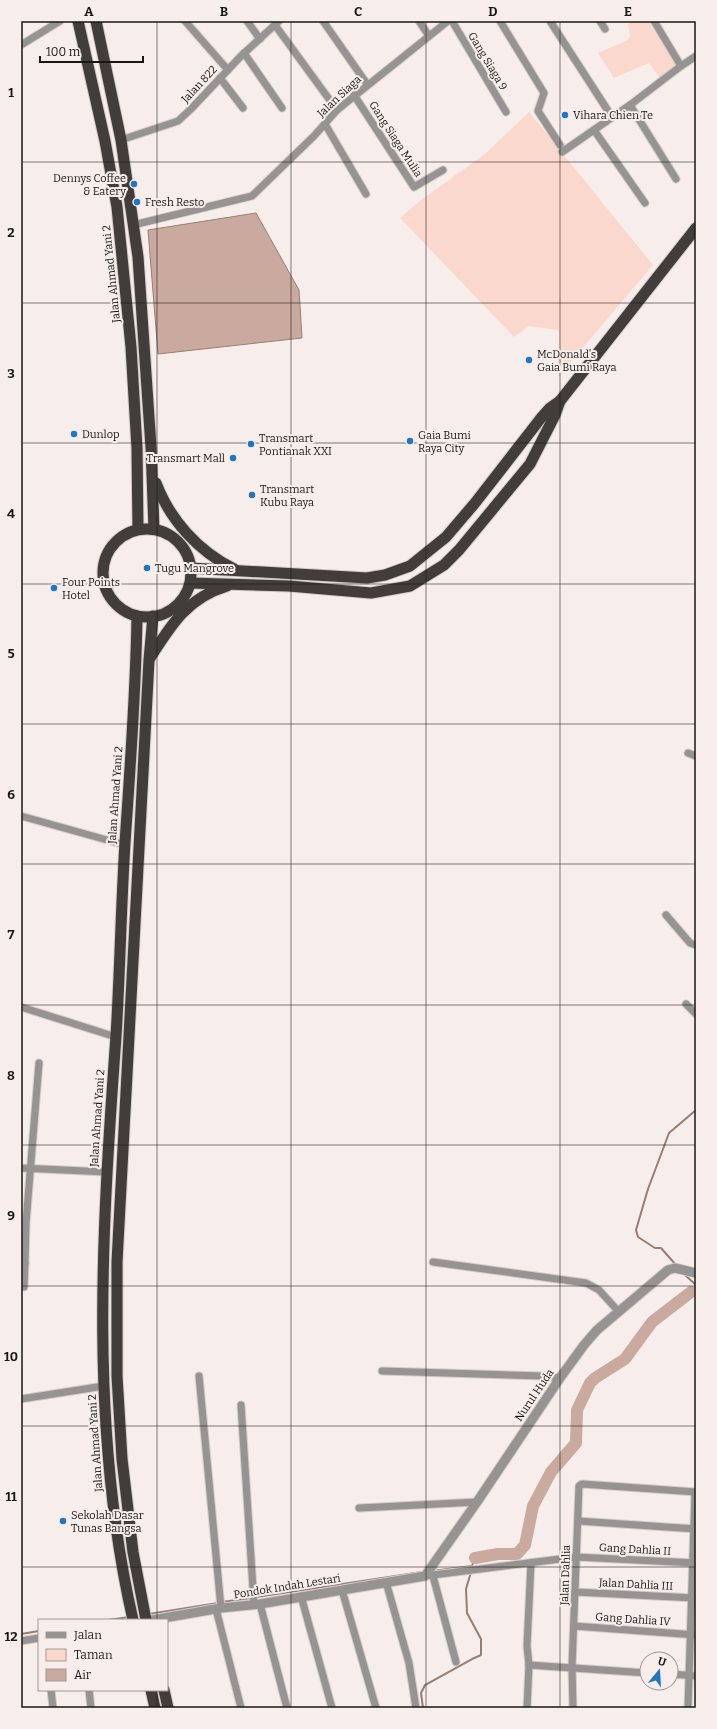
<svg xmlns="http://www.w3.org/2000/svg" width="717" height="1729" font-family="Bitter,serif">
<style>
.green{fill:#fad8cd}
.water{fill:#caaa9e;stroke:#957e75}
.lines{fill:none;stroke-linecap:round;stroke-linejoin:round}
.stream{stroke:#957e75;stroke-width:2}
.river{stroke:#caaa9e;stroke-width:12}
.minor-casing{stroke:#d3ccc9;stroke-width:9}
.tertiary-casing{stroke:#d3ccc9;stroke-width:11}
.trunk-casing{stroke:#d3ccc9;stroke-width:13}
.minor{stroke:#979392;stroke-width:7}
.tertiary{stroke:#979392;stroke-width:9}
.trunk{stroke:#423c3a;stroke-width:11}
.grid{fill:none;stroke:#191715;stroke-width:1;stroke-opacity:0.55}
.poi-dot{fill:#1f77c4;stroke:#f7eeeb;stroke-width:1.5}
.labels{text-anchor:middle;stroke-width:4;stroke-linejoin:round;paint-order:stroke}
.street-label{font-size:11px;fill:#191715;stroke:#f7eeeb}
.poi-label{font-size:11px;fill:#191715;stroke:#f7eeeb;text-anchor:start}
.neatline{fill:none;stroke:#191715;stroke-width:1.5}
.grid-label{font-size:13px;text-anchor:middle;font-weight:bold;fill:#191715}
</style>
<rect width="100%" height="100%" fill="#f7eeeb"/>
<g class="green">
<path d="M633,21H648L677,66L660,78L649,63L614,78L598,53L628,40L630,36L628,24Z"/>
<path d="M529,112L653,265L558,377L559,330L529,326L514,337L400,218L421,200L485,154Z"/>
</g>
<path class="water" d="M256,213L299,290L302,338L158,354L148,230Z"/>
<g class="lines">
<g class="stream">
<path d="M676,1265L661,1248H655L638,1237L636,1230L648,1189L669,1133L696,1110"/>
<path d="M684,1274L696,1285"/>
<path d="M691,1292L696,1290"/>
<path d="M472,1566L475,1558"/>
<path d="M432,1571L472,1566"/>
<path d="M256,1597L422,1572"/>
<path d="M222,1602L251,1598"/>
<path d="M149,1614L218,1603"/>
<path d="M108,1620L129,1617"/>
<path d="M21,1634L39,1631"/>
<path d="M423,1708L421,1693L425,1685L472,1659L481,1655V1639L467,1613L466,1589L471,1572"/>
</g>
<path class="river" d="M475,1558L498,1554H517L525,1545L533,1506L551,1472L576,1443L577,1410L590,1383L595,1378L625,1359L652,1322L691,1292"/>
<defs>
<g id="minor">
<path d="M185,21L228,70"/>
<path d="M247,21L260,39"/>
<path d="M323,21L367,84"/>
<path d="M419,21L429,36"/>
<path d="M452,21L506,112"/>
<path d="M500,21L544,93L538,111L560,145"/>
<path d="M550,21L612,117"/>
<path d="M600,21L605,29"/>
<path d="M654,21L681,66L696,56"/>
<path d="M275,25L337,110"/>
<path d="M21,45L60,21"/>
<path d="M244,53L282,108"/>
<path d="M220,78L243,108"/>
<path d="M354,95L414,187L443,170"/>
<path d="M630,105L676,179"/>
<path d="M325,124L366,194"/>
<path d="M594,130L645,203"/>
<path d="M121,140L178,121L191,109L241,56L279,21"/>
<path d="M562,152L630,105L681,66"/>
<path d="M133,225L252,196L314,136L337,110L448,21"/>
<path d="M688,753L696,756"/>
<path d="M21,816L125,845"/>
<path d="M666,915L690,943L696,945"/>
<path d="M686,1004L696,1014"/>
<path d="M21,1007L116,1037"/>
<path d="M21,1168L106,1172"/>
<path d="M433,1262L586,1283L599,1290L619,1312"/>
<path d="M21,1268L24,1267L25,1263L26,1223L39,1063"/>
<path d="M24,1287L25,1263"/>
<path d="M382,1371L543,1376L560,1378"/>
<path d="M199,1376L221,1608"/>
<path d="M21,1399L104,1386"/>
<path d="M241,1405L254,1604"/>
<path d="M359,1508L477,1502"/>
<path d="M578,1521L696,1529"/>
<path d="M531,1563L527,1646L529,1665L647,1673"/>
<path d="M425,1576L576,1557L696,1563"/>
<path d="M433,1576L456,1662"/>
<path d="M386,1582L409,1663L416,1708"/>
<path d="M342,1590L376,1708"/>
<path d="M575,1592L695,1598"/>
<path d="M301,1596L332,1708"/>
<path d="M260,1604L287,1708"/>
<path d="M216,1609L241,1708"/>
<path d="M574,1626L696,1635"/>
<path d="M21,1641L39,1638"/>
<path d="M671,1674L696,1676"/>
<path d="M51,1690L53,1708"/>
<path d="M89,1690L91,1708"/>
<path d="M527,1708L529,1665"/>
<path d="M573,1708L572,1667L579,1486L582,1484L696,1492"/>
<path d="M688,1708L695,1492"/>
</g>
<path id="tertiary" d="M152,1620L221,1608L260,1604L425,1576L477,1502L560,1378L584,1345L597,1330L668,1270L675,1268L696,1273"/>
<g id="trunk">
<path d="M78,21L105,141L117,207L131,347L137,448L138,529"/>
<path d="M96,21L121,140L138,257L151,447L154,529"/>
<path d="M156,483C170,520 198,551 234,569"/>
<circle cx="147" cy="573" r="44"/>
<path d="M190,568L367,578L385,575L410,566L446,537L475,503L541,418L550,408L560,401"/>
<path d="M190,583L289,586L371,593L410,586L444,565L459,550L530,464L555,415L560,401L696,228"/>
<path d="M150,658C171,625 187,598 227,586"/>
<path d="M133,1620C89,1428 102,1230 116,1036C120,972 121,907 125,843C130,768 136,692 137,616"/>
<path d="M146,1620L133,1552L122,1459L117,1376V1262L149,660L153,616"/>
<path d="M151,1690L155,1708"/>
<path d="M164,1690L168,1708"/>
</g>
</defs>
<use href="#minor" class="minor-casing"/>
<use href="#tertiary" class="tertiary-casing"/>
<use href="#trunk" class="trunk-casing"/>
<use href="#minor" class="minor"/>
<use href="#tertiary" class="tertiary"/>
<use href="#trunk" class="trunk"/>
</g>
<path class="grid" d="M157,21V1620M291,21V1708M426,21V1708M560,21V1708M21,162H696M21,303H696M21,443H696M21,584H696M21,724H696M21,864H696M21,1005H696M21,1145H696M21,1286H696M21,1426H696M21,1567H696M157,1690V1708"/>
<g class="poi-dot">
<circle cx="565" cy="115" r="4"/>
<circle cx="134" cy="184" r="4"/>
<circle cx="137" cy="202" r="4"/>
<circle cx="529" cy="360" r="4"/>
<circle cx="74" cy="434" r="4"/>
<circle cx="410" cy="441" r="4"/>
<circle cx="251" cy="444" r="4"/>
<circle cx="233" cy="458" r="4"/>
<circle cx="252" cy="495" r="4"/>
<circle cx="147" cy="568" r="4"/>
<circle cx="54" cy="588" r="4"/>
<circle cx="63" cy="1521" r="4"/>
</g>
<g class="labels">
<g class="street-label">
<text transform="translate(488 61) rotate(59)" y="4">Gang Siaga 9</text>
<text transform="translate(199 84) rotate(-47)" y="4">Jalan 822</text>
<text transform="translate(339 96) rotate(-43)" y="4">Jalan Siaga</text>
<text transform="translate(396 139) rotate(57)" y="4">Gang Siaga Mulia</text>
<text transform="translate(111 274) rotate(-96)" y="4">Jalan Ahmad Yani 2</text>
<text transform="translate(115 795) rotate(-86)" y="4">Jalan Ahmad Yani 2</text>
<text transform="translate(97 1118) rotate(-86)" y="4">Jalan Ahmad Yani 2</text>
<text transform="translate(534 1395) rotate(-56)" y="4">Nurul Huda</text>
<text transform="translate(95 1443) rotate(-94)" y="4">Jalan Ahmad Yani 2</text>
<text transform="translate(635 1549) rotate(3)" y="4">Gang Dahlia II</text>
<text transform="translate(565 1575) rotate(-88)" y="4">Jalan Dahlia</text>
<text transform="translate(636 1584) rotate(3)" y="4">Jalan Dahlia III</text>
<text transform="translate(287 1586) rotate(-9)" y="4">Pondok Indah Lestari</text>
<text transform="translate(633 1619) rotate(4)" y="4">Gang Dahlia IV</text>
</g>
<g class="poi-label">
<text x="573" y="119">Vihara Chien Te</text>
<text x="126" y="182" text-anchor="end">Dennys Coffee<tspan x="126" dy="13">&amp; Eatery</tspan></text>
<text x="145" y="206">Fresh Resto</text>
<text x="537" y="358">McDonald's<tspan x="537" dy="13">Gaia Bumi Raya</tspan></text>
<text x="82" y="438">Dunlop</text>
<text x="418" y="439">Gaia Bumi<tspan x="418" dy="13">Raya City</tspan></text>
<text x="259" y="442">Transmart<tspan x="259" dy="13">Pontianak XXI</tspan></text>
<text x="225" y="462" text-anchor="end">Transmart Mall</text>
<text x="260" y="493">Transmart<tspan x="260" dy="13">Kubu Raya</tspan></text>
<text x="155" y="572">Tugu Mangrove</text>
<text x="62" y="586">Four Points<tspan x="62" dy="13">Hotel</tspan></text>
<text x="71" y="1519">Sekolah Dasar<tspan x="71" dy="13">Tunas Bangsa</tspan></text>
</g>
</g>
<rect width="717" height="1729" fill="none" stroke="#f7eeeb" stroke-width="44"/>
<rect x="38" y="1619" width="130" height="72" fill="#f7eeeb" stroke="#9e9895"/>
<rect x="46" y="1632" width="20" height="6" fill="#979392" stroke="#9e9895"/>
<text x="74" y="1639" font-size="12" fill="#191715">Jalan</text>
<rect x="46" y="1649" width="20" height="12" fill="#fad8cd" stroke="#9e9895"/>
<text x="74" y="1659" font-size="12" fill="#191715">Taman</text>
<rect x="46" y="1669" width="20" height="12" fill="#caaa9e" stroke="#9e9895"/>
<text x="74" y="1679" font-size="12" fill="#191715">Air</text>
<g transform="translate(659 1671) rotate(18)"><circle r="19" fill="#f7eeeb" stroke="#9e9895"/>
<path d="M0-3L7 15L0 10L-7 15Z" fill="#1f77c4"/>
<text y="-6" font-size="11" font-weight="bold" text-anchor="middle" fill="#191715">U</text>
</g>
<path d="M40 56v6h103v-6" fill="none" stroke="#191715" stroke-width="2"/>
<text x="46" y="56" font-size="12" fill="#191715" stroke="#f7eeeb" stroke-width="3" paint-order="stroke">100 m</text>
<rect x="22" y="22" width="673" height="1685" class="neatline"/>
<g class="grid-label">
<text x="89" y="16">A</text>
<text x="224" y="16">B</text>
<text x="358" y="16">C</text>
<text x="493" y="16">D</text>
<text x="628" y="16">E</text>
<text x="11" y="97">1</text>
<text x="11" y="237">2</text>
<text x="11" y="378">3</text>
<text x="11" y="518">4</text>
<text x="11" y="658">5</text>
<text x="11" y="799">6</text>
<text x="11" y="939">7</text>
<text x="11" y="1080">8</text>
<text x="11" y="1220">9</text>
<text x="11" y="1361">10</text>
<text x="11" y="1501">11</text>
<text x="11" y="1641">12</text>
</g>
</svg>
